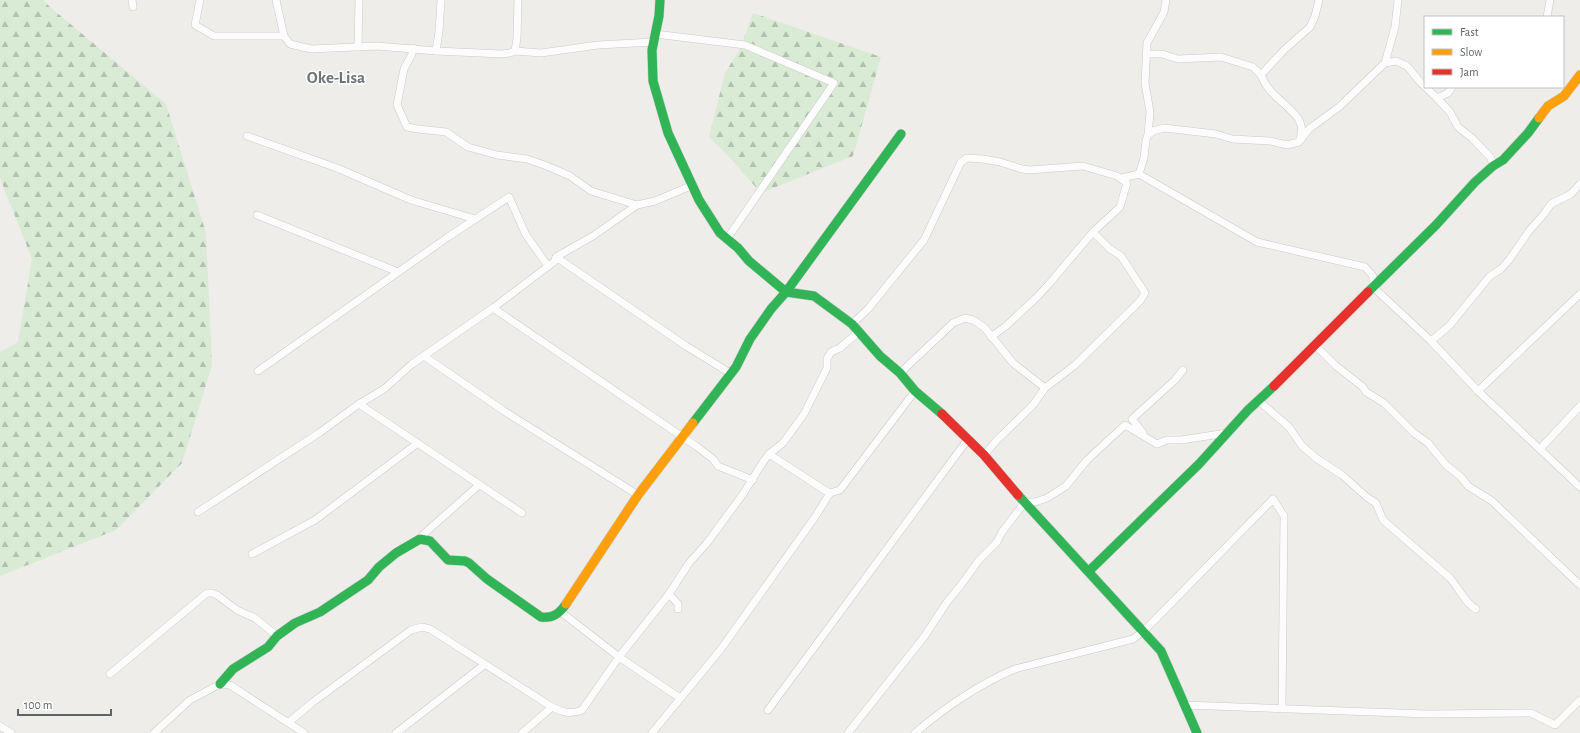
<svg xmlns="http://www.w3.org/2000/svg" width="1580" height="733" font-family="'Alegreya Sans',sans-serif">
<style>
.forest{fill:url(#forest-firs)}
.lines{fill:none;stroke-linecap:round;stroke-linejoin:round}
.street-casing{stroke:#cacaca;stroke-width:8}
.fast-casing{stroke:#cbcbcb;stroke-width:10}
.slow-casing{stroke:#cbcbcb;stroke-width:10}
.jam-casing{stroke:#cbcbcb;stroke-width:10}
.street{stroke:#fdfcfc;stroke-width:7}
.fast{stroke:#30b455;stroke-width:9}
.slow{stroke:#ff9f0a;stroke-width:9}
.jam{stroke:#e5322d;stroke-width:9}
.labels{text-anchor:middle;stroke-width:3;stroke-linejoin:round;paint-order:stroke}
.quarter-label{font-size:17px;font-weight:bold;fill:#6f7579;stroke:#fff}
</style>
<defs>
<pattern id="forest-firs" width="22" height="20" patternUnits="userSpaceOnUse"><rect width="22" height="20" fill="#d9ead5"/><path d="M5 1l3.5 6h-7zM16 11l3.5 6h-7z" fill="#b3c1b1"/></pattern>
</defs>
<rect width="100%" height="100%" fill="#efede9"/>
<g class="forest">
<path d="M0,0H43L50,7L166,104L206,233L212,365L182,463L116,530L0,576V352L18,342L32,259L0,178Z"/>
<path d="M753,13L881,57L853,156L761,193L730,158L709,137L725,73L740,49Z"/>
</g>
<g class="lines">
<defs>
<g id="street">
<path d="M132,0L133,7"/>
<path d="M200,0L195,25L214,36H284"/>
<path d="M276,0L284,36L290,44L311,49L377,46L436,51L502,54L510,53L515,51L541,53L598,45L653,42"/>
<path d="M1547,17L1550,0"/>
<path d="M655,34L745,45L834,83L727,239"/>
<path d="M358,47L359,0"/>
<path d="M413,48L412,54L404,69L397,105L407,127L418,129L446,132L468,147L497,155L527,159L547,166L570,176L591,191L637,205"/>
<path d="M436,51L439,32L441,0"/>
<path d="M515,51L517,38L518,0"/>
<path d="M1147,54H1162L1178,59L1221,57L1253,67L1261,75"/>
<path d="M1385,63L1395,27L1398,0"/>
<path d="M1437,98L1448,93L1452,87"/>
<path d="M1148,135L1150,112L1145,83L1147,43L1164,12L1166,0"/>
<path d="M247,136L337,168L411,200L475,219"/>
<path d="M1300,138C1307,121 1291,111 1280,100C1272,94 1265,85 1261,75L1284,50L1310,27L1315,16L1319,0"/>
<path d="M1139,174L1144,158L1146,140L1148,135L1153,131L1164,128L1216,134L1232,139L1270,141L1287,145L1299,142L1309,129L1339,107L1385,63L1396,61L1407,66L1421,83L1437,98L1450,112L1458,127L1472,138L1491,158L1493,166"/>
<path d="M1122,178L1139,174L1257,242L1365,267L1373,276V287L1431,341L1478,391L1580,487"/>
<path d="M257,215L398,272"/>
<path d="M556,257L686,346L730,373"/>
<path d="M493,308L696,446L713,459L718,466L753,480"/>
<path d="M852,324L868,309L924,240L961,162L967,158L983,159L1000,162L1022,169L1029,170L1083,166L1117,176L1127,183L1120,207L1093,232L1049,284L1037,297L1006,326L991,337"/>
<path d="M1431,341L1449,326L1490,276L1501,269L1509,260L1529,231L1544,214L1551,204L1571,194L1580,184"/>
<path d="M1315,345L1336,366L1363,387L1366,392L1384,403L1414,433L1428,443L1446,465L1461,477L1468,486L1492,501L1580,585"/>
<path d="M424,356L504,411L638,495"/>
<path d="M258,371L448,237L509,197L526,235L548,266"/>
<path d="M900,373L953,323L965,318L973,320L984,327L1013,363L1045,388"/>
<path d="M1478,391L1580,294"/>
<path d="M1259,401L1289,427L1302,446L1316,458L1342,475L1368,498L1376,503L1383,520L1450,578C1458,587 1466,604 1476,609"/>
<path d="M359,404L522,513"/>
<path d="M1143,433L1132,419L1175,380L1183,370"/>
<path d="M1540,449L1580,406"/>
<path d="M769,454L826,491L830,493L840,490L915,391"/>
<path d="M984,455L997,440L1033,405L1045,388L1075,365L1140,301L1145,293L1121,256L1110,249L1093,232"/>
<path d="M198,512L319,433L359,404L384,389L412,364L493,308L555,261L556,257L593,236L637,205L655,201L693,185"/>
<path d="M417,540L479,485"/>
<path d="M252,554L315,520L418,443"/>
<path d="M678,609V604L669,594L689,563L707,543L743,494L763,462L769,454L783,443L804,414L827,368V359L831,352L840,348L854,336L858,329"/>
<path d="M561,612L619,657L669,594"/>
<path d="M110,674L207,593H212L217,595L237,610L255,618L277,636"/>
<path d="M1185,705L1427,714L1531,713L1555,725L1580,700"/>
<path d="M768,710L968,439"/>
<path d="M289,722L313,702L411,630L422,627L430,629L552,707C562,712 571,715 582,710L619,657L680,698"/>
<path d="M0,726L11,733"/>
<path d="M154,733L190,700L220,684L230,685L304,733"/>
<path d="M396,733L484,665"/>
<path d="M522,733L552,707"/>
<path d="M652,733L721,649L815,517L830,493"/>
<path d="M848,733L924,637L947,602L961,585L979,560L997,542L1002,532L1025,502H1035L1047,498L1066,486L1087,460L1125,425L1157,444L1167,440H1181L1227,433"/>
<path d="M915,733C944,708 981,683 1015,669L1133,639L1144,631L1273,499L1284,516L1282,707"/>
</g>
<g id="fast">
<path d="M660,0L659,16L652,50L653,81L668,133L699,200L720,233L738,248L749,261L786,292L814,296L852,324L880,356L900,373L915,391L942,414"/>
<path d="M1368,292L1436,225L1475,182L1493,166L1503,160L1528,133L1539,118"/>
<path d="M693,423L736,367L750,339L771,309L786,292L901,134"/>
<path d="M1018,495L1161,651L1197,733"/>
<path d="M1089,571L1199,464L1248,410L1274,386"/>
<path d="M220,684L233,669L268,647L277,636L295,623L320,612L368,580L379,567L396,553L420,539L430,541L448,560L465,561L469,563L487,579L541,617C553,619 560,613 566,604"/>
</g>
<g id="slow">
<path d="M1539,118L1548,106L1564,96L1580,75"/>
<path d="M566,604L638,495L693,423"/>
</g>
<g id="jam">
<path d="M1274,386L1368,292"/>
<path d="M942,414L984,455L1018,495"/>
</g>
</defs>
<use href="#street" class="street-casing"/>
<use href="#fast" class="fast-casing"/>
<use href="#slow" class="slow-casing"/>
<use href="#jam" class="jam-casing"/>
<use href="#street" class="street"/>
<use href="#fast" class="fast"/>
<use href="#slow" class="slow"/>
<use href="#jam" class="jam"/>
</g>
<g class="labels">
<g class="quarter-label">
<text x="336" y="83">Oke-Lisa</text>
</g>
</g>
<rect x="1424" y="16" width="140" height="72" fill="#ffffff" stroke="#bfc1c2"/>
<rect x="1432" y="29" width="20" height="6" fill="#30b455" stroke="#bfc1c2"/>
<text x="1460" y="36" font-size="12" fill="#5e6367">Fast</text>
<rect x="1432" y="49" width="20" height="6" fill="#ff9f0a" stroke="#bfc1c2"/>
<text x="1460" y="56" font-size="12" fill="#5e6367">Slow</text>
<rect x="1432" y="69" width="20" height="6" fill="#e5322d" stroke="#bfc1c2"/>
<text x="1460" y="76" font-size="12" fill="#5e6367">Jam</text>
<path d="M18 709v6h93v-6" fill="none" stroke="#5e6367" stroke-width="2"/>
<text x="24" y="709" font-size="12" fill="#5e6367" stroke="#ffffff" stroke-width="3" paint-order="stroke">100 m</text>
</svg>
